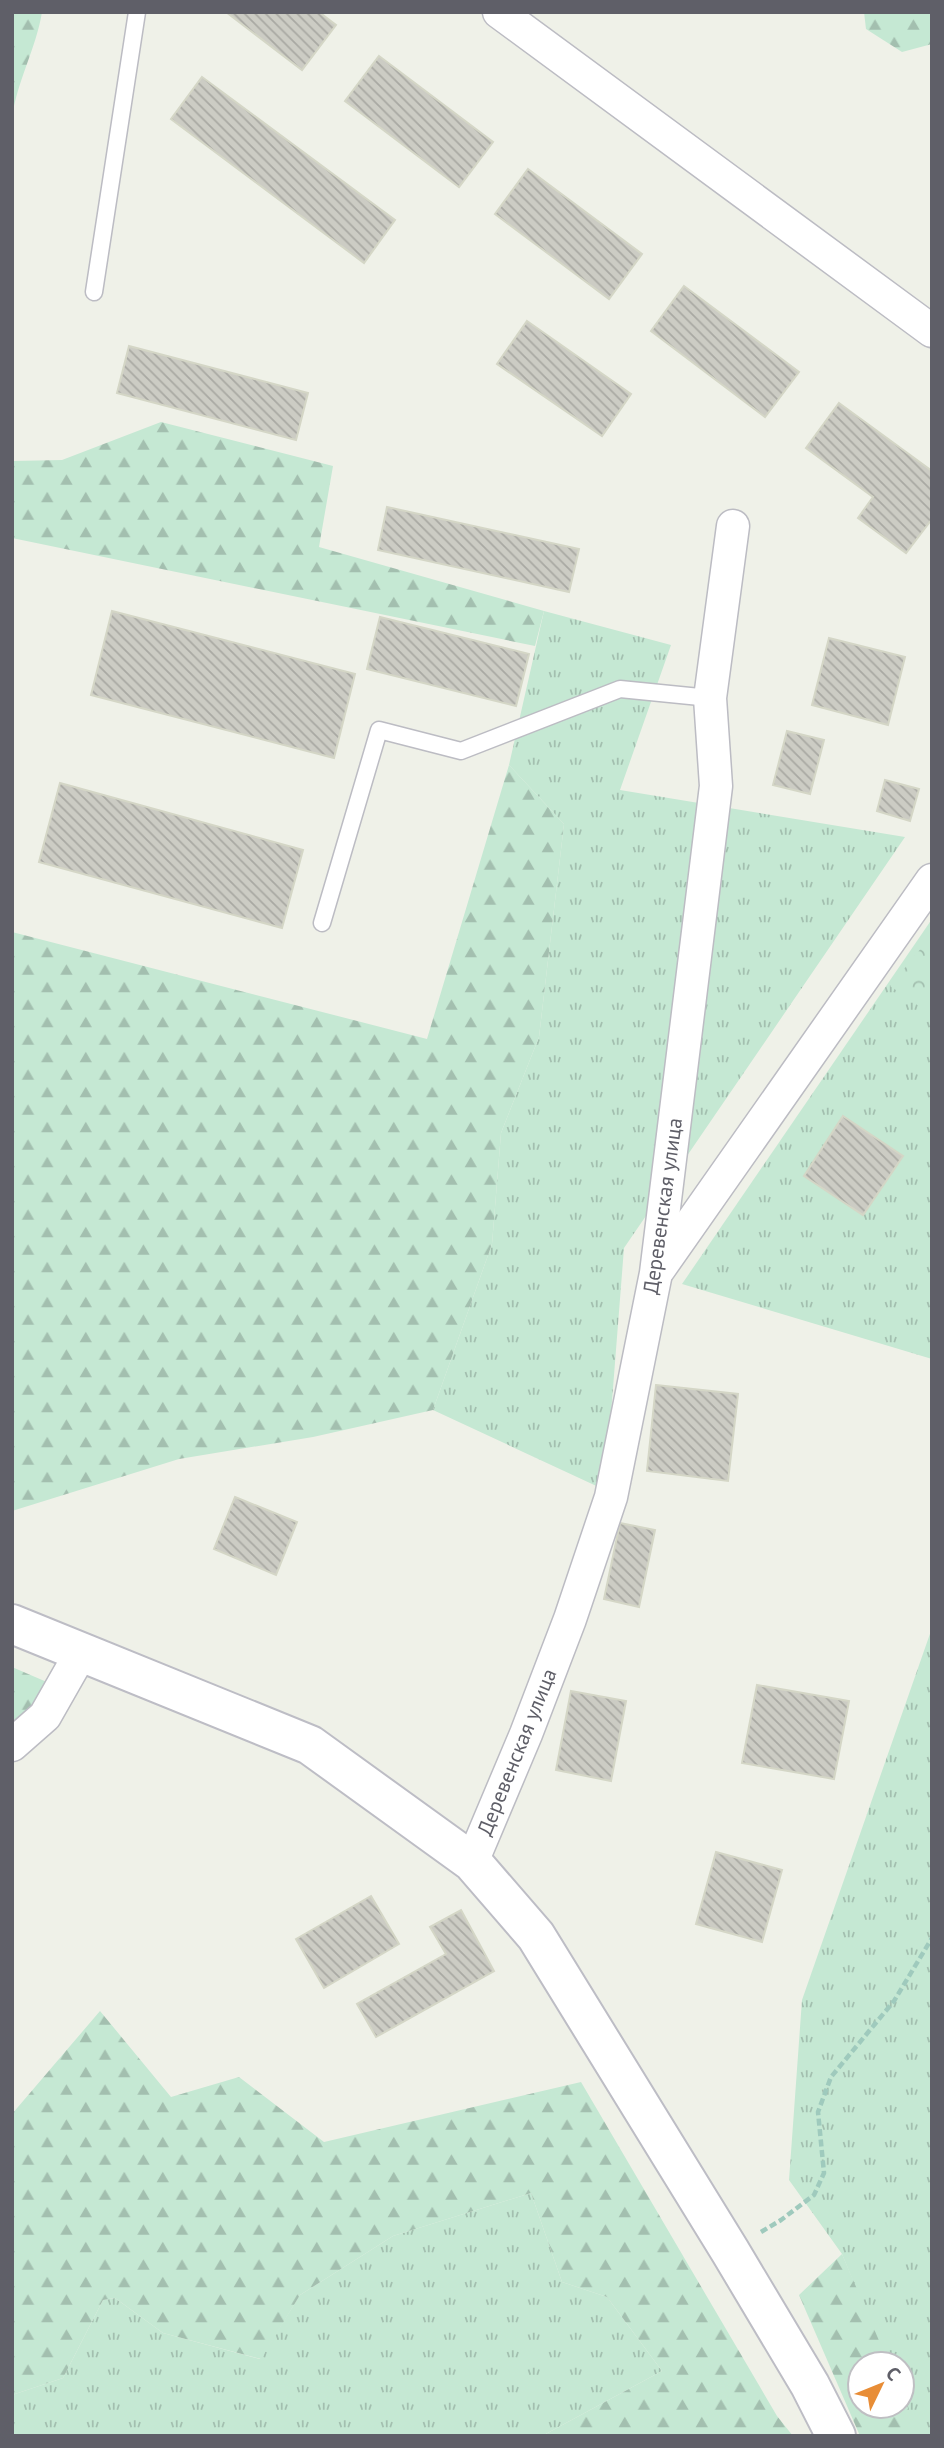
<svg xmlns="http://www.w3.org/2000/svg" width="944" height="2448" font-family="'PT Sans',sans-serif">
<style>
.grass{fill:url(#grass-tufts)}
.forest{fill:url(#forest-firs)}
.park{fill:url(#park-crowns)}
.building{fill:url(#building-back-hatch);stroke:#d4d6c6;stroke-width:2}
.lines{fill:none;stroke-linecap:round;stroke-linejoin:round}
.lane-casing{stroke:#bcbcc3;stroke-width:19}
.street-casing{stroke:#bcbcc3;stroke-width:35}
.secondary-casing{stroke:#bdbdc5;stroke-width:42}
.path{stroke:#9fcabd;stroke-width:4.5;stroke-dasharray:7 3.5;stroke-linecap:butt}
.lane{stroke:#fff;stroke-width:16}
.street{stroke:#fff;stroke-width:32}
.secondary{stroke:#fff;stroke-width:38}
.labels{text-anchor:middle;stroke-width:5;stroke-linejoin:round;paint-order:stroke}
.street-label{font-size:21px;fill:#5f5f68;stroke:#fff}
</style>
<defs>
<pattern id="grass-tufts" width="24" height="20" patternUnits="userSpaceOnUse" patternTransform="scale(1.75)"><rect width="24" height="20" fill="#c5e8d3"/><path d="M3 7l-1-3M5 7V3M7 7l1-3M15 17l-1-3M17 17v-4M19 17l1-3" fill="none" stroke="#a3bfaf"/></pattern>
<pattern id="forest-firs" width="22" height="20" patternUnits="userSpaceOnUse" patternTransform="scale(1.75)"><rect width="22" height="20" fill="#c5e8d3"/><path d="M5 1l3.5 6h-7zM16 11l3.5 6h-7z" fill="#a3bfaf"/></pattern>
<pattern id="park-crowns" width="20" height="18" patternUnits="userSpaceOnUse" patternTransform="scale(1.75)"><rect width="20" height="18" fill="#c5e8d3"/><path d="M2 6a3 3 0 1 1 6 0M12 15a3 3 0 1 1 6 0" fill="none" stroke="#a3bfaf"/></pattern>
<pattern id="building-back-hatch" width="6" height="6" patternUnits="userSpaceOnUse" patternTransform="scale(1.75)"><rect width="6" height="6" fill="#ccccc4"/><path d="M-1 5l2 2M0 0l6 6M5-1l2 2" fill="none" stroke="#a9a9a3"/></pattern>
</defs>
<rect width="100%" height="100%" fill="#eff1e8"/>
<g class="grass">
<path d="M544,611L671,645L620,790L905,837L624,1248L605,1490L433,1410L492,1244L501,1133L539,1037L564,824L509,765Z"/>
<path d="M932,919V1359L682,1284Z"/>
<path d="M932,1628V2436H917L902,2399V2364H887L842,2254L789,2180L802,2000Z"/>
<path d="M531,2193L562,2282L607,2297L662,2371L542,2436H12V2395L63,2378L103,2300L115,2298L163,2333L260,2359L300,2295L393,2236Z"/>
</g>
<g class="forest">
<path d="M12,12H42C36,49 17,81 12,118Z"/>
<path d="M864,12H932V44L902,52L866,29Z"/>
<path d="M161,422L333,466L319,547L544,611L535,646L12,538V461L62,460Z"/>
<path d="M509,765L564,824L539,1037L501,1133L492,1244L433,1410L313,1437L179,1459L12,1511V932L427,1039Z"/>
<path d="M12,1667L56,1686L12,1725Z"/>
<path d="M100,2011L171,2097L239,2077L324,2142L581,2082L777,2416L793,2436H542L662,2371L607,2297L562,2282L531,2193L393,2236L300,2295L261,2359L163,2333L115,2298L103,2300L63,2378L12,2395V2114Z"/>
<path d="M842,2254L889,2364H860V2406H902V2394L920,2436H860L799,2295Z"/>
</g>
<path class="park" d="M932,935V1015L890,986Z"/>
<g class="building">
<path d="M226,12H319L336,25L302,70Z"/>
<path d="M379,56L493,142L459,187L345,101Z"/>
<path d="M202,77L395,220L364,263L171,119Z"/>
<path d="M528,169L642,254L609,299L495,214Z"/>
<path d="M684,286L799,372L765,417L651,331Z"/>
<path d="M527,321L631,394L602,436L497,364Z"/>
<path d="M129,346L308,393L296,440L117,393Z"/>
<path d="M839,403L932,471V519L906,553L858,518L873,497L806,448Z"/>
<path d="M387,507L579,549L569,592L378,550Z"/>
<path d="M112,611L355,674L334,758L91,695Z"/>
<path d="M380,617L529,654L516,706L367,669Z"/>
<path d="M829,638L905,657L888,725L812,705Z"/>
<path d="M787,731L824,740L810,794L773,785Z"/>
<path d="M885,780L919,789L910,821L877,811Z"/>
<path d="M60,783L303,850L282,928L39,862Z"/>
<path d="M843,1116L903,1156L863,1215L804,1176Z"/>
<path d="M656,1385L738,1394L728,1481L647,1471Z"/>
<path d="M235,1497L297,1522L276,1575L214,1549Z"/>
<path d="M620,1523L655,1530L639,1607L604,1599Z"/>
<path d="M757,1685L849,1701L834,1779L742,1763Z"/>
<path d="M571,1691L626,1701L611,1781L556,1770Z"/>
<path d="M716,1852L782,1870L762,1942L696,1924Z"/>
<path d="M371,1896L399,1944L324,1988L296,1939Z"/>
<path d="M461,1910L494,1971L376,2037L357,2004L446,1954L430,1927Z"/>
</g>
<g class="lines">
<defs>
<g id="lane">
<path d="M94,292L137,12"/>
<path d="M322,923L379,730L461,751L620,689L710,698"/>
</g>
<g id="street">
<path d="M499,12L932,331"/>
<path d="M659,1269L932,880"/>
<path d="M12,1745L45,1716L82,1651"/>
<path d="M472,1862L526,1734L570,1619L611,1497L656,1273L716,786L710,698L733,526"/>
</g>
<path id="secondary" d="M12,1624L310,1745L472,1862L536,1936L730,2251L810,2385L836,2436"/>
</defs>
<use href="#lane" class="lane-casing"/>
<use href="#street" class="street-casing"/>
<use href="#secondary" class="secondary-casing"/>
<path class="path" d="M761,2232L781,2220L814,2195L824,2173L818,2112L831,2077L894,2001L932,1938"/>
<use href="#lane" class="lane"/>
<use href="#street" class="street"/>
<use href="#secondary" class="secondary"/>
</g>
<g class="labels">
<g class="street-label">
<text transform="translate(663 1206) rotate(-82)" y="7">Деревенская улица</text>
<text transform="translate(517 1752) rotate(-68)" y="7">Деревенская улица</text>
</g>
</g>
<rect width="944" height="2448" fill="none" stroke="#5f5f68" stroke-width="28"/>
<g transform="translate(881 2385) rotate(47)"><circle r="33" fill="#ffffff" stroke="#bfbfc3" stroke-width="2"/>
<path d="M0-5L12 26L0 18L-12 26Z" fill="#e88d36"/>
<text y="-10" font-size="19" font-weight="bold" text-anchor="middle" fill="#5f5f68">С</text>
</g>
</svg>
